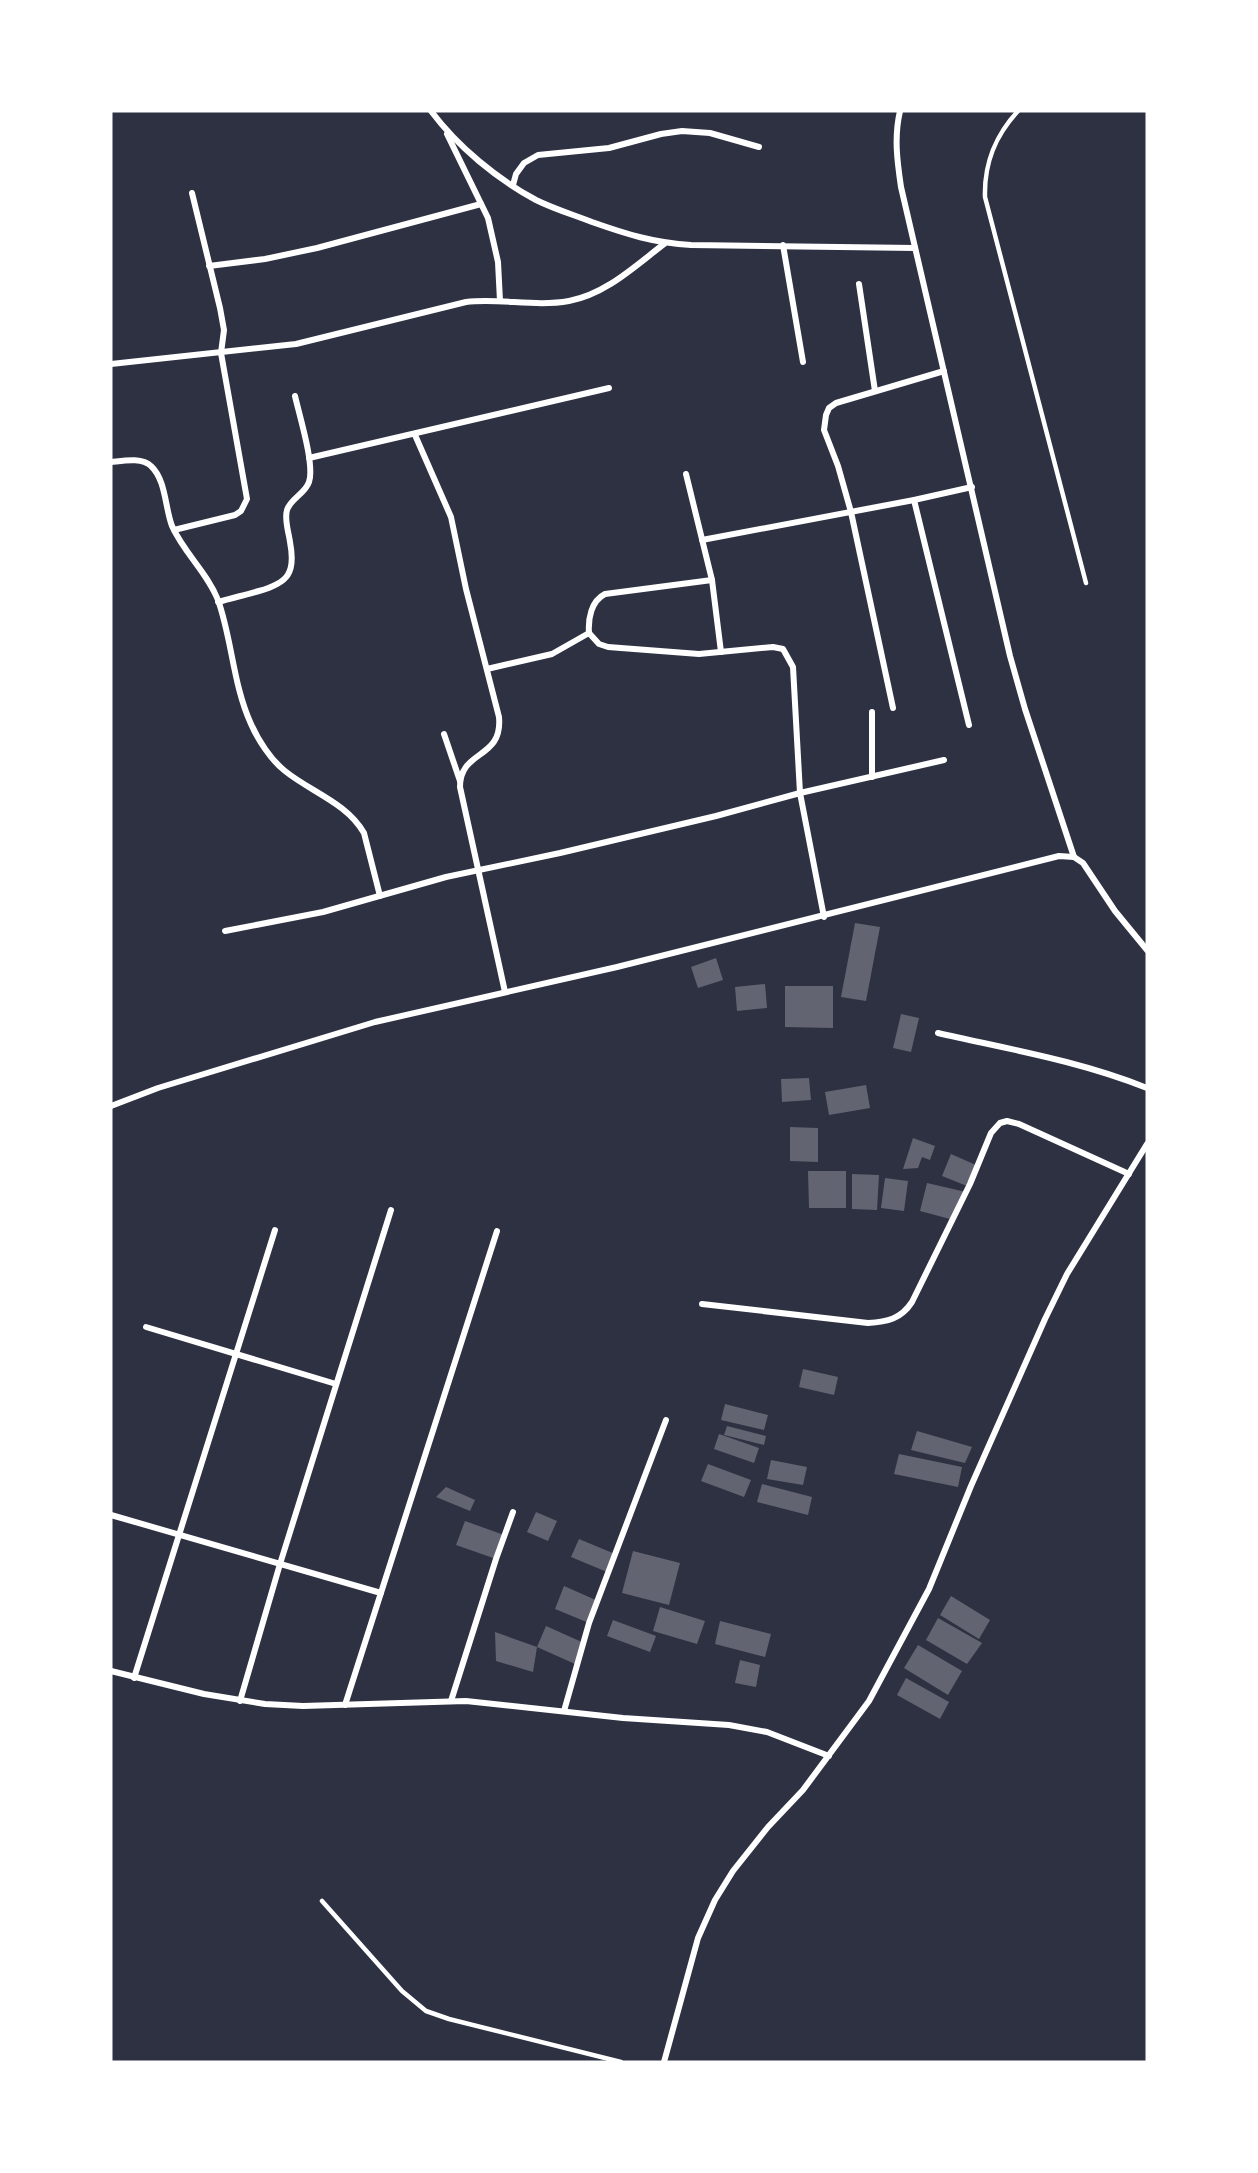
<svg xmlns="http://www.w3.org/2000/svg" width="1258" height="2173" font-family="Raleway,sans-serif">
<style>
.building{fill:#626471}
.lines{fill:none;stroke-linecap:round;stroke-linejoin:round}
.service{stroke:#fff;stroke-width:4.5}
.minor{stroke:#fff;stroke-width:6}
</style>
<rect width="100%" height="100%" fill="#2d3142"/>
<g class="building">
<path d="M855,923L880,927L866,1001L841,997Z"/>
<path d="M716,958L723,980L698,988L691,967Z"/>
<path d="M765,984L767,1008L737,1011L735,987Z"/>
<path d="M785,986H833V1028L785,1027Z"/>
<path d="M901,1014L919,1018L911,1052L893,1048Z"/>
<path d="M809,1078L811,1100L782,1102L781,1079Z"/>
<path d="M866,1085L870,1108L829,1115L825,1092Z"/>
<path d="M790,1127L818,1128V1162L790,1161Z"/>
<path d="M913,1138L935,1146L930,1160L922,1157L918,1168L903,1169Z"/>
<path d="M951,1154L976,1165L967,1186L942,1176Z"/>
<path d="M808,1171H846V1208H809Z"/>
<path d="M852,1174L879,1175L877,1210L852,1209Z"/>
<path d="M885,1178L908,1181L904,1211L881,1208Z"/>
<path d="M927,1183L966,1192L950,1219L920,1211Z"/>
<path d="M803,1369L838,1377L834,1395L799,1387Z"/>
<path d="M725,1404L768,1415L764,1430L721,1420Z"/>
<path d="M727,1426L766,1436L764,1445L724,1435Z"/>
<path d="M917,1431L972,1447L965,1463L911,1450Z"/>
<path d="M719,1434L759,1448L754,1463L714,1449Z"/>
<path d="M899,1454L962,1467L958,1487L894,1474Z"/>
<path d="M771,1460L807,1467L803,1485L767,1479Z"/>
<path d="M708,1464L751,1480L744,1497L701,1481Z"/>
<path d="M762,1484L812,1497L808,1515L757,1502Z"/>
<path d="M446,1487L475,1500L470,1511L436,1497Z"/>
<path d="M536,1512L557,1521L548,1541L527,1532Z"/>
<path d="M465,1521L504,1535L496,1559L456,1545Z"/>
<path d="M579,1539L615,1554L607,1572L571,1557Z"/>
<path d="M633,1551L680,1563L669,1605L622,1593Z"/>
<path d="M564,1586L598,1601L589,1623L555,1609Z"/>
<path d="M951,1596L990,1620L979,1639L940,1615Z"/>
<path d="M660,1607L705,1621L697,1644L653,1631Z"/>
<path d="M938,1618L982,1643L967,1664L926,1640Z"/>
<path d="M613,1620L656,1636L650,1652L607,1636Z"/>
<path d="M720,1621L771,1634L765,1657L715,1644Z"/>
<path d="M546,1626L584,1643L575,1664L537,1647Z"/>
<path d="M495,1632L537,1647L533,1672L496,1661Z"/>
<path d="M918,1645L962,1671L948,1695L904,1668Z"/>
<path d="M740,1660L760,1665L756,1687L735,1683Z"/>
<path d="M906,1678L949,1702L940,1719L897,1695Z"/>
</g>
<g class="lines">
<g class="service">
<path d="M1018,111C995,136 984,163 985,197L1086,583"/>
<path d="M322,1901L402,1991L426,2011L449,2019L621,2062"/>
</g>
<g class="minor">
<path d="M431,111C458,147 497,179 536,200C554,209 574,215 592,222C626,234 654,243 691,245L915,248"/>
<path d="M900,111C894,137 897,160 901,187L1010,656L1025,709L1074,857"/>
<path d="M447,134L488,218L498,262L500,301"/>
<path d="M513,185L516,174L524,163L538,155L609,148L661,134L682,131L710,133L759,147"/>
<path d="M783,245L803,362"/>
<path d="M209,266L265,259L317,248L481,204"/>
<path d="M859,284L875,391"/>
<path d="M111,364L296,344L466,302C500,298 535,307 569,301C606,294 635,266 664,244"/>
<path d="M415,435L451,517L466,589L499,717C503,760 460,749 460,787L505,992"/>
<path d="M309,458L609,388"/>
<path d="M111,462C122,461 142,457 151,466C166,480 165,508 172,526C184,553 207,572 218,600C232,639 233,685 251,724C258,740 271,760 285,771C311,792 347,803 364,833L380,896"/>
<path d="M686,474L712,580L721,652"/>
<path d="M914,500L969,725"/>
<path d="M174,530L235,515L241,511L247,499L221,353L224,330L220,308L192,193"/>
<path d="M702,540L914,500L972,487"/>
<path d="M712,580L605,594C591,601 588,619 589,633L599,644L608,647L699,654L773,647L783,649L793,667L800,793L824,917"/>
<path d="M218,602C232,598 245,595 259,591C288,583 296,573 290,542C289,533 284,520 287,510C291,498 305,494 309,482C315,465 299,414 295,396"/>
<path d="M487,669L552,654L589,633"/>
<path d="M893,708L851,512L838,466L824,430L826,415L829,408L836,403L944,371"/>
<path d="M872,712V777"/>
<path d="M444,734L460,781"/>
<path d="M225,931L323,912L446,877L560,853L716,816L800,793L944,760"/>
<path d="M938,1033C1008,1049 1080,1061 1147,1088"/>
<path d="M111,1106L158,1088L375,1022L617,967L1059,856L1074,857L1083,863L1115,911L1147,950"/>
<path d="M702,1304L868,1323C887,1322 901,1319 912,1302L970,1184L991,1133L1000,1123L1007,1121L1019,1124L1129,1174"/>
<path d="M146,1327L336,1384"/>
<path d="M111,1515L381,1593"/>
<path d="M111,1671L204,1694L265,1704L303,1706L466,1701L623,1718L729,1725L767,1732L829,1756"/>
<path d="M134,1678L275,1230"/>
<path d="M240,1701L280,1564L391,1210"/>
<path d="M451,1701L496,1559L513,1512"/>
<path d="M345,1705L497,1231"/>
<path d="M564,1711L589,1623L666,1420"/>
<path d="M664,2062L698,1938L715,1900L733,1871L768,1827L803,1790L869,1701L929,1589L971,1486L1045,1319L1067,1274L1147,1144"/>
</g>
</g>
<rect width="1258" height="2173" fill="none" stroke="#ffffff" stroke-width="225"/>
</svg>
